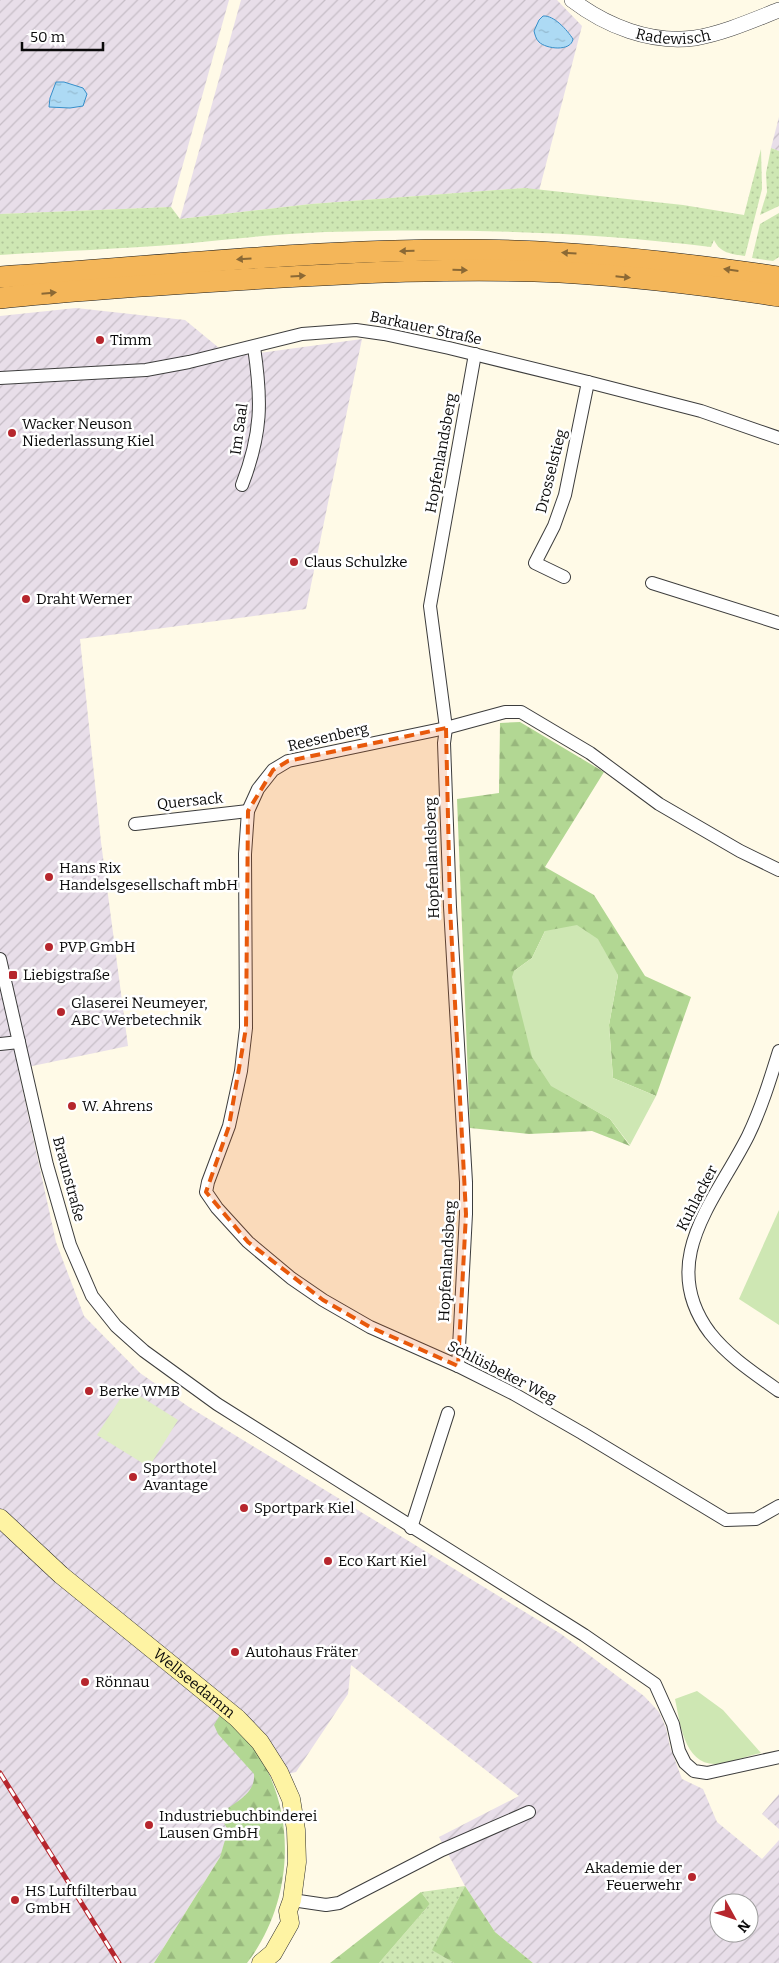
<svg xmlns="http://www.w3.org/2000/svg" width="779" height="1963" font-family="Bitter,serif">
<style>
.industrial{fill:url(#industrial-furrows);fill-rule:evenodd}
.grass{fill:url(#grass-dots)}
.forest{fill:url(#forest-firs)}
.park{fill:#cee7b3}
.pitch{fill:#e0eec4}
.water{fill:url(#water-ripples);stroke:#368fca}
.lines{fill:none;stroke-linecap:round;stroke-linejoin:round}
.minor-casing{stroke:#3d3d3d;stroke-width:14}
.tertiary-casing{stroke:#3d3d3d;stroke-width:16}
.secondary-casing{stroke:#2c2c2c;stroke-width:19}
.trunk-casing{stroke:#1b1b1b;stroke-width:22}
.minor{stroke:#fff;stroke-width:12}
.tertiary{stroke:#fff;stroke-width:15}
.secondary{stroke:#fef3a3;stroke-width:18}
.trunk{stroke:#f4b659;stroke-width:21}
.rail-casing{stroke:#b6262d;stroke-width:5}
.rail{stroke:#fff;stroke-width:3;stroke-dasharray:9;stroke-linecap:butt}
.oneway{fill:#8b6935}
.marked{fill:#e8590c;fill-opacity:0.2;stroke:#e8590c;stroke-width:4;stroke-dasharray:10 6;stroke-linejoin:round}
.poi-dot{fill:#b6262d;stroke:#fff;stroke-width:2}
.labels{text-anchor:middle;stroke-width:5;stroke-linejoin:round;paint-order:stroke}
.street-label{font-size:15px;fill:#0a0a0a;stroke:#fff}
.poi-label{font-size:15px;fill:#0a0a0a;stroke:#fff;text-anchor:start}
</style>
<defs>
<pattern id="industrial-furrows" width="10" height="10" patternUnits="userSpaceOnUse" patternTransform="scale(1.25)"><rect width="10" height="10" fill="#e8dee9"/><path d="M-1 1l2-2M0 10L10 0M9 11l2-2" fill="none" stroke="#c6bdc6"/></pattern>
<pattern id="grass-dots" width="8" height="8" patternUnits="userSpaceOnUse" patternTransform="scale(1.25)"><rect width="8" height="8" fill="#cee7b3"/><path d="M2 2h.1M6 6h.1" fill="none" stroke="#b0c599" stroke-width="1.8" stroke-linecap="round"/></pattern>
<pattern id="forest-firs" width="22" height="20" patternUnits="userSpaceOnUse" patternTransform="scale(1.25)"><rect width="22" height="20" fill="#b2d793"/><path d="M5 1l3.5 6h-7zM16 11l3.5 6h-7z" fill="#98b77d"/></pattern>
<pattern id="water-ripples" width="26" height="14" patternUnits="userSpaceOnUse" patternTransform="scale(1.25)"><rect width="26" height="14" fill="#addaf4"/><path d="M2 4q2-2 4 0t4 0M15 11q2-2 4 0t4 0" fill="none" stroke="#94bad0"/></pattern>
</defs>
<rect width="100%" height="100%" fill="#fffae7"/>
<g class="industrial">
<path d="M0,0H229L171,207L0,214Z"/>
<path d="M241,0H557L582,26L539,191L525,188L311,204L180,219Z"/>
<path d="M779,117V151L771,148Z"/>
<path d="M76,308L185,320L230,357L362,339L306,609L80,639L101,842L128,1046L18,1069L56,1242L84,1316L140,1373L189,1407L561,1634L644,1696L659,1712L666,1728L670,1747L682,1779L703,1789L717,1822L762,1859L779,1840V1963H533L495,1932L465,1886L439,1837L519,1796L351,1665L348,1694L296,1772L270,1778L229,1830L220,1857L154,1963H0V316ZM719,1903H749V1933H719Z"/>
<path d="M779,1794V1829L762,1814Z"/>
</g>
<g class="grass">
<path d="M771,148L779,151V206L760,215L767,192L766,173Z"/>
<path d="M761,149L762,189L745,256C731,254 720,253 714,240L711,247C583,231 454,228 325,232C277,234 230,239 182,244C121,249 60,251 0,255V214L171,207L180,219L311,204L525,188L683,205L744,215Z"/>
<path d="M779,213V257L773,261L752,258L760,224Z"/>
<path d="M465,1886L433,1950L454,1963H379L430,1904L421,1892Z"/>
</g>
<g class="forest">
<path d="M520,722L604,772L545,867L594,895L645,976L691,997L656,1096L613,1078L609,1025L618,975L545,931L532,958L514,971L551,1085L610,1119L630,1146L592,1131L529,1134L470,1128L457,799L499,793L500,723Z"/>
<path d="M220,1715L224,1716C237,1729 251,1743 261,1759C298,1821 291,1906 247,1963H154L220,1857L228,1830L219,1814C233,1804 256,1794 254,1774L218,1734L214,1725Z"/>
<path d="M465,1886L495,1932L533,1963H454L432,1950Z"/>
<path d="M421,1892L430,1904L379,1963H330Z"/>
</g>
<g class="park">
<path d="M577,925L598,939L618,975L609,1025L613,1078L656,1096L630,1145L610,1119L551,1086L532,1057L512,977L514,971L532,958L545,931Z"/>
<path d="M779,1210V1325L739,1299Z"/>
<path d="M697,1691L723,1710L761,1753C747,1756 730,1763 716,1764C684,1765 680,1722 675,1699Z"/>
</g>
<path class="pitch" d="M127,1388L178,1420L149,1467L97,1435Z"/>
<g class="water">
<path d="M543,16C554,15 567,30 573,39C571,52 546,49 539,42C536,39 535,35 534,31L539,20Z"/>
<path d="M56,82H64L83,88L87,94L83,106L70,108L49,107L50,98Z"/>
</g>
<g class="lines">
<defs>
<g id="minor">
<path d="M0,378L146,370L189,362L302,334L356,330L384,334L449,348L588,382L701,411L779,438"/>
<path d="M242,485C262,433 262,401 254,347"/>
<path d="M564,577L535,563L554,526L565,495L588,382"/>
<path d="M652,583L779,623"/>
<path d="M135,824L248,811"/>
<path d="M779,870L740,851L659,804L590,753L521,712H505L446,728L288,761L273,770L258,789L248,811L245,854L246,1028L241,1071L229,1126L208,1182L206,1192L217,1208L248,1242L291,1278L323,1300L370,1327L458,1366L514,1394L582,1433L726,1520L756,1519L779,1506"/>
<path d="M0,959L47,1165L70,1245L92,1296L116,1326L144,1351L217,1404L584,1635L655,1684L673,1724L679,1751L685,1763L694,1771L707,1773L779,1757"/>
<path d="M0,1044L19,1042"/>
<path d="M779,1051C770,1080 761,1109 748,1136C716,1200 656,1261 710,1333C729,1357 754,1373 779,1391"/>
<path d="M458,1366L466,1214V1182L450,907L444,743L446,728L430,606L475,354"/>
<path d="M411,1528L448,1413"/>
<path d="M292,1900L326,1905L339,1903L442,1850L529,1812"/>
</g>
<g id="tertiary">
<path id="s1" d="M572,0C606,26 651,44 695,38C724,33 751,21 779,10"/>
</g>
<g id="secondary">
<path id="s2" d="M0,1518L61,1575L237,1718L260,1742L279,1772L291,1799L296,1830L297,1862L292,1900L288,1911L290,1923L273,1953L261,1963"/>
</g>
<g id="trunk">
<path d="M0,277C154,267 308,250 462,250C569,250 674,262 779,277"/>
<path d="M0,298C83,289 167,284 251,279C354,273 457,267 560,272C633,276 707,285 779,296"/>
</g>
</defs>
<use href="#minor" class="minor-casing"/>
<use href="#tertiary" class="tertiary-casing"/>
<use href="#secondary" class="secondary-casing"/>
<use href="#trunk" class="trunk-casing"/>
<use href="#minor" class="minor"/>
<use href="#tertiary" class="tertiary"/>
<use href="#secondary" class="secondary"/>
<use href="#trunk" class="trunk"/>
<defs>
<path id="rail" d="M0,1773L119,1963"/>
</defs>
<use href="#rail" class="rail-casing"/>
<use href="#rail" class="rail"/>
</g>
<defs><path id="oneway-solid" d="M-6-.8H1V-3.2L6.5 0L1 3.2V.8H-6Z" transform="scale(1.25)"/></defs>
<g class="oneway">
<use href="#oneway-solid" transform="translate(407 251) rotate(179)"/>
<use href="#oneway-solid" transform="translate(569 253) rotate(-176)"/>
<use href="#oneway-solid" transform="translate(244 259) rotate(176)"/>
<use href="#oneway-solid" transform="translate(460 270) rotate(1)"/>
<use href="#oneway-solid" transform="translate(731 270) rotate(-172)"/>
<use href="#oneway-solid" transform="translate(298 276) rotate(-3)"/>
<use href="#oneway-solid" transform="translate(623 277) rotate(6)"/>
<use href="#oneway-solid" transform="translate(49 293) rotate(-5)"/>
</g>
<path class="marked" d="M446,728L450,907L466,1214L458,1366L370,1327L323,1300L248,1242L206,1192L229,1126L246,1028L248,811L273,770L288,761Z"/>
<g class="poi-dot">
<circle cx="100" cy="340" r="5"/>
<circle cx="12" cy="433" r="5"/>
<circle cx="294" cy="562" r="5"/>
<circle cx="26" cy="599" r="5"/>
<circle cx="49" cy="877" r="5"/>
<circle cx="49" cy="947" r="5"/>
<rect x="8" y="970" width="10" height="10" rx="2.5"/>
<circle cx="61" cy="1012" r="5"/>
<circle cx="72" cy="1106" r="5"/>
<circle cx="89" cy="1391" r="5"/>
<circle cx="133" cy="1477" r="5"/>
<circle cx="244" cy="1508" r="5"/>
<circle cx="328" cy="1561" r="5"/>
<circle cx="235" cy="1652" r="5"/>
<circle cx="85" cy="1682" r="5"/>
<circle cx="149" cy="1825" r="5"/>
<circle cx="692" cy="1877" r="5"/>
<circle cx="15" cy="1900" r="5"/>
</g>
<g class="labels">
<g class="street-label">
<text dy="5" stroke="none"><textPath href="#s1" startOffset="110">Radewisch</textPath></text>
<text transform="translate(426 328) rotate(12)" y="5">Barkauer Straße</text>
<text transform="translate(239 429) rotate(-82)" y="5">Im Saal</text>
<text transform="translate(441 453) rotate(-80)" y="5">Hopfenlandsberg</text>
<text transform="translate(551 471) rotate(-76)" y="5">Drosselstieg</text>
<text transform="translate(328 737) rotate(-13)" y="5">Reesenberg</text>
<text transform="translate(190 801) rotate(-6)" y="5">Quersack</text>
<text transform="translate(432 858) rotate(-92)" y="5">Hopfenlandsberg</text>
<text transform="translate(69 1179) rotate(75)" y="5">Braunstraße</text>
<text transform="translate(697 1198) rotate(-63)" y="5">Kuhlacker</text>
<text transform="translate(447 1261) rotate(-87)" y="5">Hopfenlandsberg</text>
<text transform="translate(502 1372) rotate(27)" y="5">Schlüsbeker Weg</text>
<text dy="5" stroke="none"><textPath href="#s2" startOffset="255">Wellseedamm</textPath></text>
</g>
<g class="poi-label">
<text x="110" y="345">Timm</text>
<text x="22" y="429">Wacker Neuson<tspan x="22" dy="17">Niederlassung Kiel</tspan></text>
<text x="304" y="567">Claus Schulzke</text>
<text x="36" y="604">Draht Werner</text>
<text x="59" y="873">Hans Rix<tspan x="59" dy="17">Handelsgesellschaft mbH</tspan></text>
<text x="59" y="952">PVP GmbH</text>
<text x="23" y="980">Liebigstraße</text>
<text x="71" y="1008">Glaserei Neumeyer,<tspan x="71" dy="17">ABC Werbetechnik</tspan></text>
<text x="82" y="1111">W. Ahrens</text>
<text x="99" y="1396">Berke WMB</text>
<text x="143" y="1473">Sporthotel<tspan x="143" dy="17">Avantage</tspan></text>
<text x="254" y="1513">Sportpark Kiel</text>
<text x="338" y="1566">Eco Kart Kiel</text>
<text x="245" y="1657">Autohaus Fräter</text>
<text x="95" y="1687">Rönnau</text>
<text x="159" y="1821">Industriebuchbinderei<tspan x="159" dy="17">Lausen GmbH</tspan></text>
<text x="682" y="1873" text-anchor="end">Akademie der<tspan x="682" dy="17">Feuerwehr</tspan></text>
<text x="25" y="1896">HS Luftfilterbau<tspan x="25" dy="17">GmbH</tspan></text>
</g>
</g>
<g transform="translate(734 1918) rotate(130)"><circle r="24" fill="#ffffff" stroke="#9d9d9d"/>
<path d="M0-4L9 19L0 12L-9 19Z" fill="#b6262d"/>
<text y="-8" font-size="14" font-weight="bold" text-anchor="middle" fill="#0a0a0a">N</text>
</g>
<path d="M22 42v8h81v-8" fill="none" stroke="#0a0a0a" stroke-width="2.5"/>
<text x="30" y="42" font-size="15" fill="#0a0a0a" stroke="#ffffff" stroke-width="4" paint-order="stroke">50 m</text>
</svg>
